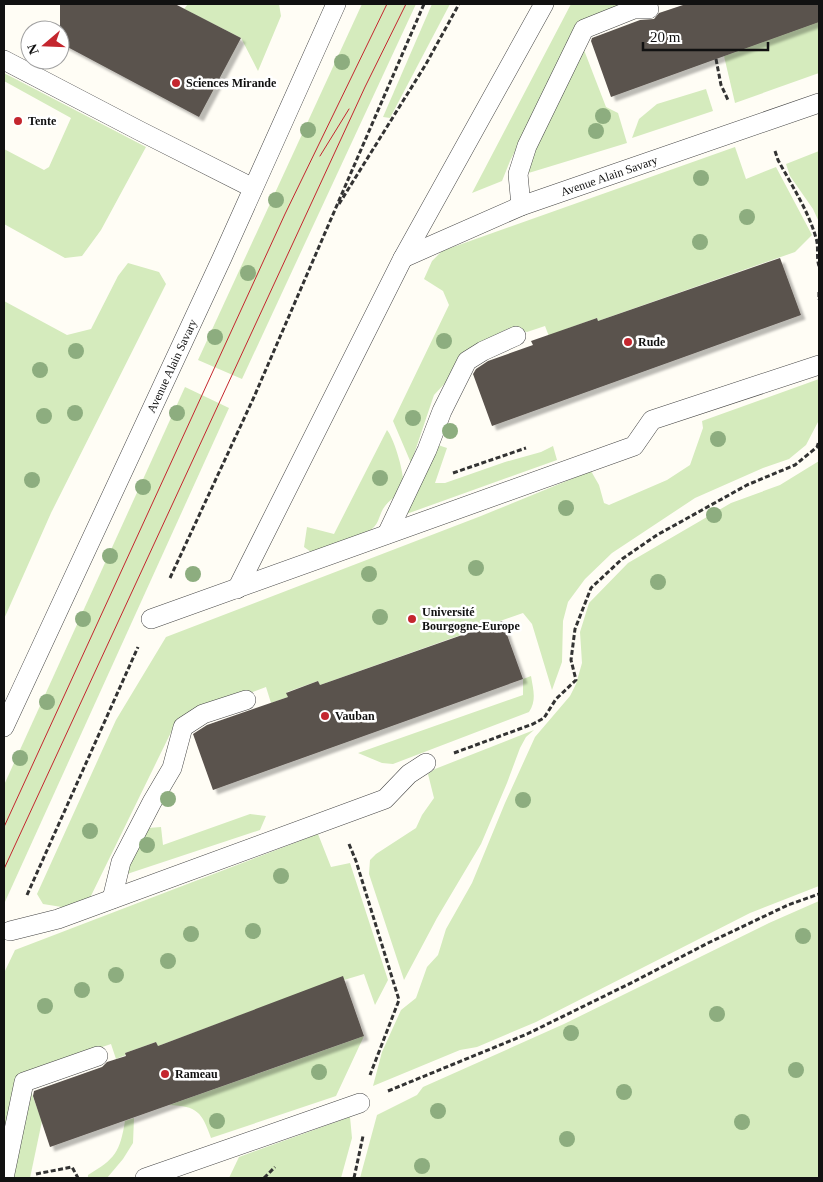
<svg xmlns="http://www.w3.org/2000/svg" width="823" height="1182" font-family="Georgia,serif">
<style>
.green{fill:#d5ebbd}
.building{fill:#5a524d;filter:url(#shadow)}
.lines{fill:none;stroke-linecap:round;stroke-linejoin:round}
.lane-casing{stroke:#444;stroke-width:20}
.path{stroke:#333;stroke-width:3;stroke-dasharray:5 2.5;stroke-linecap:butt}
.lane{stroke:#fff;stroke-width:19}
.tram{stroke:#c4262e;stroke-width:1}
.tree{fill:#8dad7f}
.poi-dot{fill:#c4262e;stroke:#fff;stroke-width:2}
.labels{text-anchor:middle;stroke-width:5;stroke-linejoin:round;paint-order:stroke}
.poi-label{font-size:12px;font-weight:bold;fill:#111;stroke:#fff;text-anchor:start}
.street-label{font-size:12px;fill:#111;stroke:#fff}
</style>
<defs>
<filter id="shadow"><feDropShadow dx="4.5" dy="4.5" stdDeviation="1" flood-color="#0004"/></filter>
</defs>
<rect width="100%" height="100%" fill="#fffdf5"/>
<g class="green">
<path d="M188,4H279L281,16L258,71L241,38L184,9Z"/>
<path d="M362,4H416L242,379L198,360Z"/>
<path d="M432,4H450L390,118L383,117Z"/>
<path d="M571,4H636L578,28L510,161L502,181L472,193Z"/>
<path d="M819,21V73L735,103L724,56Z"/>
<path d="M584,50L606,107L618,113L627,143L522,175Z"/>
<path d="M4,73L146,147L101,230L82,256L65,258L4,224V149L44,170L49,167L71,118L4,81Z"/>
<path d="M706,89L713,111L632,138L639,119L657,104Z"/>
<path d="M735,147L746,179L776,167L812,235L795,252L598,321L597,318L566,329L550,339L545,326L527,332L509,328L468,349L453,369L448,380L434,395L411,463L393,421L449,305L443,291L424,279L432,261L442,251Z"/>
<path d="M819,151V222L813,209L790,176L786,164Z"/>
<path d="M128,263L159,272L166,284L51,513L4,619V301L67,335L91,329L118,276Z"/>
<path d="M819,379L818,422L806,445L789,459L763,468L695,498L612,553L585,579L568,602L563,621L562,662L552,690L532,624L523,613L320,685L318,681L287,692L288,697L271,703L266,687L177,720L88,902L68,908L43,904L37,894L116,720L166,637L481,516L591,471L599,485L604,503L609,505L667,480L690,465L703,428L702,421Z"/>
<path d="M185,387L229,408L4,904V785Z"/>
<path d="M387,430C394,438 405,475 403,485C400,495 388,500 383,509C378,518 379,525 369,531C353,540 328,546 311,552L304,547L307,527L334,534Z"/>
<path d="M435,444L447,448L435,483H445L505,462L541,452L553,446L557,460L398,517Z"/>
<path d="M819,461V886L750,913L536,1022L477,1047L460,1050L373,1086L382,1052L401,1010L416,998L427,967L438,955L446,929L472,883L505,803L535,737L570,696L576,684L582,663L580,632L589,603L628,563L731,503L780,485Z"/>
<path d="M531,676C533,689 537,700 529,712L393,764L382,763L358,753L523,695V679Z"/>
<path d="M534,730L526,737L520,748L507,783L481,844L437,918L404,980L369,874L370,860L376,854L416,828L422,815L434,798L428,774L435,769Z"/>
<path d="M250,814L266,816L260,830L124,875L148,828L161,827L163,845Z"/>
<path d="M318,834L331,867L350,863L388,980L375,1005L364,974L344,980L343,977L158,1046L156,1042L125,1053L126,1055L116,1059L111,1044L22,1074L4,1152V973L15,950Z"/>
<path d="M819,901V1178H360L377,1115L417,1095L423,1087L564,1024L769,923Z"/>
<path d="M364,1036L336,1096L211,1138C202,1112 197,1106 169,1105Z"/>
<path d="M30,1089L42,1121L30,1178H13Z"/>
<path d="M350,1117L352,1138L341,1178H229L239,1157Z"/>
<path d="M134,1118L133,1143L123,1159L107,1178H88V1175C115,1159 120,1152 125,1121Z"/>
</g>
<g class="building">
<path d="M60,4H175L241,38L199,117L60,43Z"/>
<path d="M686,4H819V22L611,97L591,41L592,38L640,20L654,19L659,13Z"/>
<path d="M780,258L801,315L492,426L473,374L476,369L488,361L533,345L531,341L597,318L598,321Z"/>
<path d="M502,621L523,679L213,790L193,734L207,725L288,697L286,693L318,681L320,685Z"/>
<path d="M343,976L364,1036L50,1147L33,1096L34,1091L102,1067L107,1062L126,1056L125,1053L156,1042L158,1046Z"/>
</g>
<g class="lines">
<defs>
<g id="lane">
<path d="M4,60L140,131L253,188"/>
<path d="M521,206L518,174L527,146L584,29L634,9H649"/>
<path d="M403,258L521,206L819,103"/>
<path d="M387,534L427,450L442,411L467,361L483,351L516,336"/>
<path d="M237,589L403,258L544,4"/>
<path d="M151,619L634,446L652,420L819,365"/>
<path d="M4,727L222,258L336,4"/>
<path d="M112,899L121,862L152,802L172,768L183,727L203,714L246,700"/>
<path d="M10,931L58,919L385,799L409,774L426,763"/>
<path d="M4,1178L24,1082L98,1056"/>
<path d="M145,1178L360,1103"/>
</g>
</defs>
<use href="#lane" class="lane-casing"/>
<g class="path">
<path d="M716,59L721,85L728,100"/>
<path d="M775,151L778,160C792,186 808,210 816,238C819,247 816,257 819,266"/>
<path d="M339,204L426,64L459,4"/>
<path d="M819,292V300"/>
<path d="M453,473L526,448"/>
<path d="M170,578L254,397L424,4"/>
<path d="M454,753L533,724L544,718L556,699L576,680L571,660L575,629L591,588L622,559L657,535L747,485L795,465L817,447L819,441"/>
<path d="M349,844L356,861L399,1000L370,1075"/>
<path d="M27,895L138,647"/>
<path d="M388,1091L527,1034L633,982L708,943L788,905L819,894"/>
<path d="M36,1174L72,1167L78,1178"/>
<path d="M264,1178L275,1167"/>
<path d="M354,1178L363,1136"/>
</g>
<use href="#lane" class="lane"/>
<g class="tram">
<path d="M320,156L349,109"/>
<path d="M4,827L285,214L387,4"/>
<path d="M4,869L365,87L406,4"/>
</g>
</g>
<g class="tree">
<circle cx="342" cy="62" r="8"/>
<circle cx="603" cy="116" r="8"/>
<circle cx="308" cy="130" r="8"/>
<circle cx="596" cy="131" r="8"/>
<circle cx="701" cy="178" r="8"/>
<circle cx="276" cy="200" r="8"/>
<circle cx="747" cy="217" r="8"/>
<circle cx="700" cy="242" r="8"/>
<circle cx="248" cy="273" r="8"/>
<circle cx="215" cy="337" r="8"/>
<circle cx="444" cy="341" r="8"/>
<circle cx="76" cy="351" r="8"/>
<circle cx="40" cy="370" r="8"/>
<circle cx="75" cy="413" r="8"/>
<circle cx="177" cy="413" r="8"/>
<circle cx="44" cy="416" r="8"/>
<circle cx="413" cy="418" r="8"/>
<circle cx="450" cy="431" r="8"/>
<circle cx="718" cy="439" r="8"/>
<circle cx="380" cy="478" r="8"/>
<circle cx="32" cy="480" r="8"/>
<circle cx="143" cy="487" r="8"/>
<circle cx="566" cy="508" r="8"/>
<circle cx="714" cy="515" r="8"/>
<circle cx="110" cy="556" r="8"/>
<circle cx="476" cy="568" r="8"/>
<circle cx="193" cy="574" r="8"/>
<circle cx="369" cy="574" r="8"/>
<circle cx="658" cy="582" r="8"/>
<circle cx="380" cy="617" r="8"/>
<circle cx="83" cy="619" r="8"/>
<circle cx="47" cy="702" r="8"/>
<circle cx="20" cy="758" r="8"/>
<circle cx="168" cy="799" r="8"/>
<circle cx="523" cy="800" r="8"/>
<circle cx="90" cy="831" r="8"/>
<circle cx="147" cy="845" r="8"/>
<circle cx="281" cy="876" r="8"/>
<circle cx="253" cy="931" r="8"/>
<circle cx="191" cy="934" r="8"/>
<circle cx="803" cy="936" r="8"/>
<circle cx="168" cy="961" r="8"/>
<circle cx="116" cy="975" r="8"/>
<circle cx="82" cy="990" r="8"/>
<circle cx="45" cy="1006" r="8"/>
<circle cx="717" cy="1014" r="8"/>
<circle cx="571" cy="1033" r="8"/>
<circle cx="796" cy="1070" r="8"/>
<circle cx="319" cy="1072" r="8"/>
<circle cx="624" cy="1092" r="8"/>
<circle cx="438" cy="1111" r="8"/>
<circle cx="217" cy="1121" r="8"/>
<circle cx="742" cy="1122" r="8"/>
<circle cx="567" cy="1139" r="8"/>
<circle cx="422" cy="1166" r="8"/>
</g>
<g class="poi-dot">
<circle cx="176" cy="83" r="5"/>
<circle cx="18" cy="121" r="5"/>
<circle cx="628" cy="342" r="5"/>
<circle cx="412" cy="619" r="5"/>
<circle cx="325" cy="716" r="5"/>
<circle cx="165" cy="1074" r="5"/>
</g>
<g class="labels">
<g class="poi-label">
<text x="186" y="87">Sciences Mirande</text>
<text x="28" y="125">Tente</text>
<text x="638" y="346">Rude</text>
<text x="422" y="616">Université<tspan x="422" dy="14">Bourgogne-Europe</tspan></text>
<text x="335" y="720">Vauban</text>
<text x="175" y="1078">Rameau</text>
</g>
<g class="street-label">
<text transform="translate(609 176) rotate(-19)" y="4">Avenue Alain Savary</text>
<text transform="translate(172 366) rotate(-65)" y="4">Avenue Alain Savary</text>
</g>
</g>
<rect width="823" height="1182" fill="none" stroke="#111111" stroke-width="10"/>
<g transform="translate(45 45) rotate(251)"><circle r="24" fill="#ffffff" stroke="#a0a0a0"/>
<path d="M0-4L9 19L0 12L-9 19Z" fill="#c4262e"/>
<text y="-8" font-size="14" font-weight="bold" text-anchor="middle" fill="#111111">N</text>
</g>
<path d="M643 42v8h125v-8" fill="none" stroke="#111111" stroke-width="2.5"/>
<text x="650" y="42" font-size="15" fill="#111111" stroke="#ffffff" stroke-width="4" paint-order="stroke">20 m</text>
</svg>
